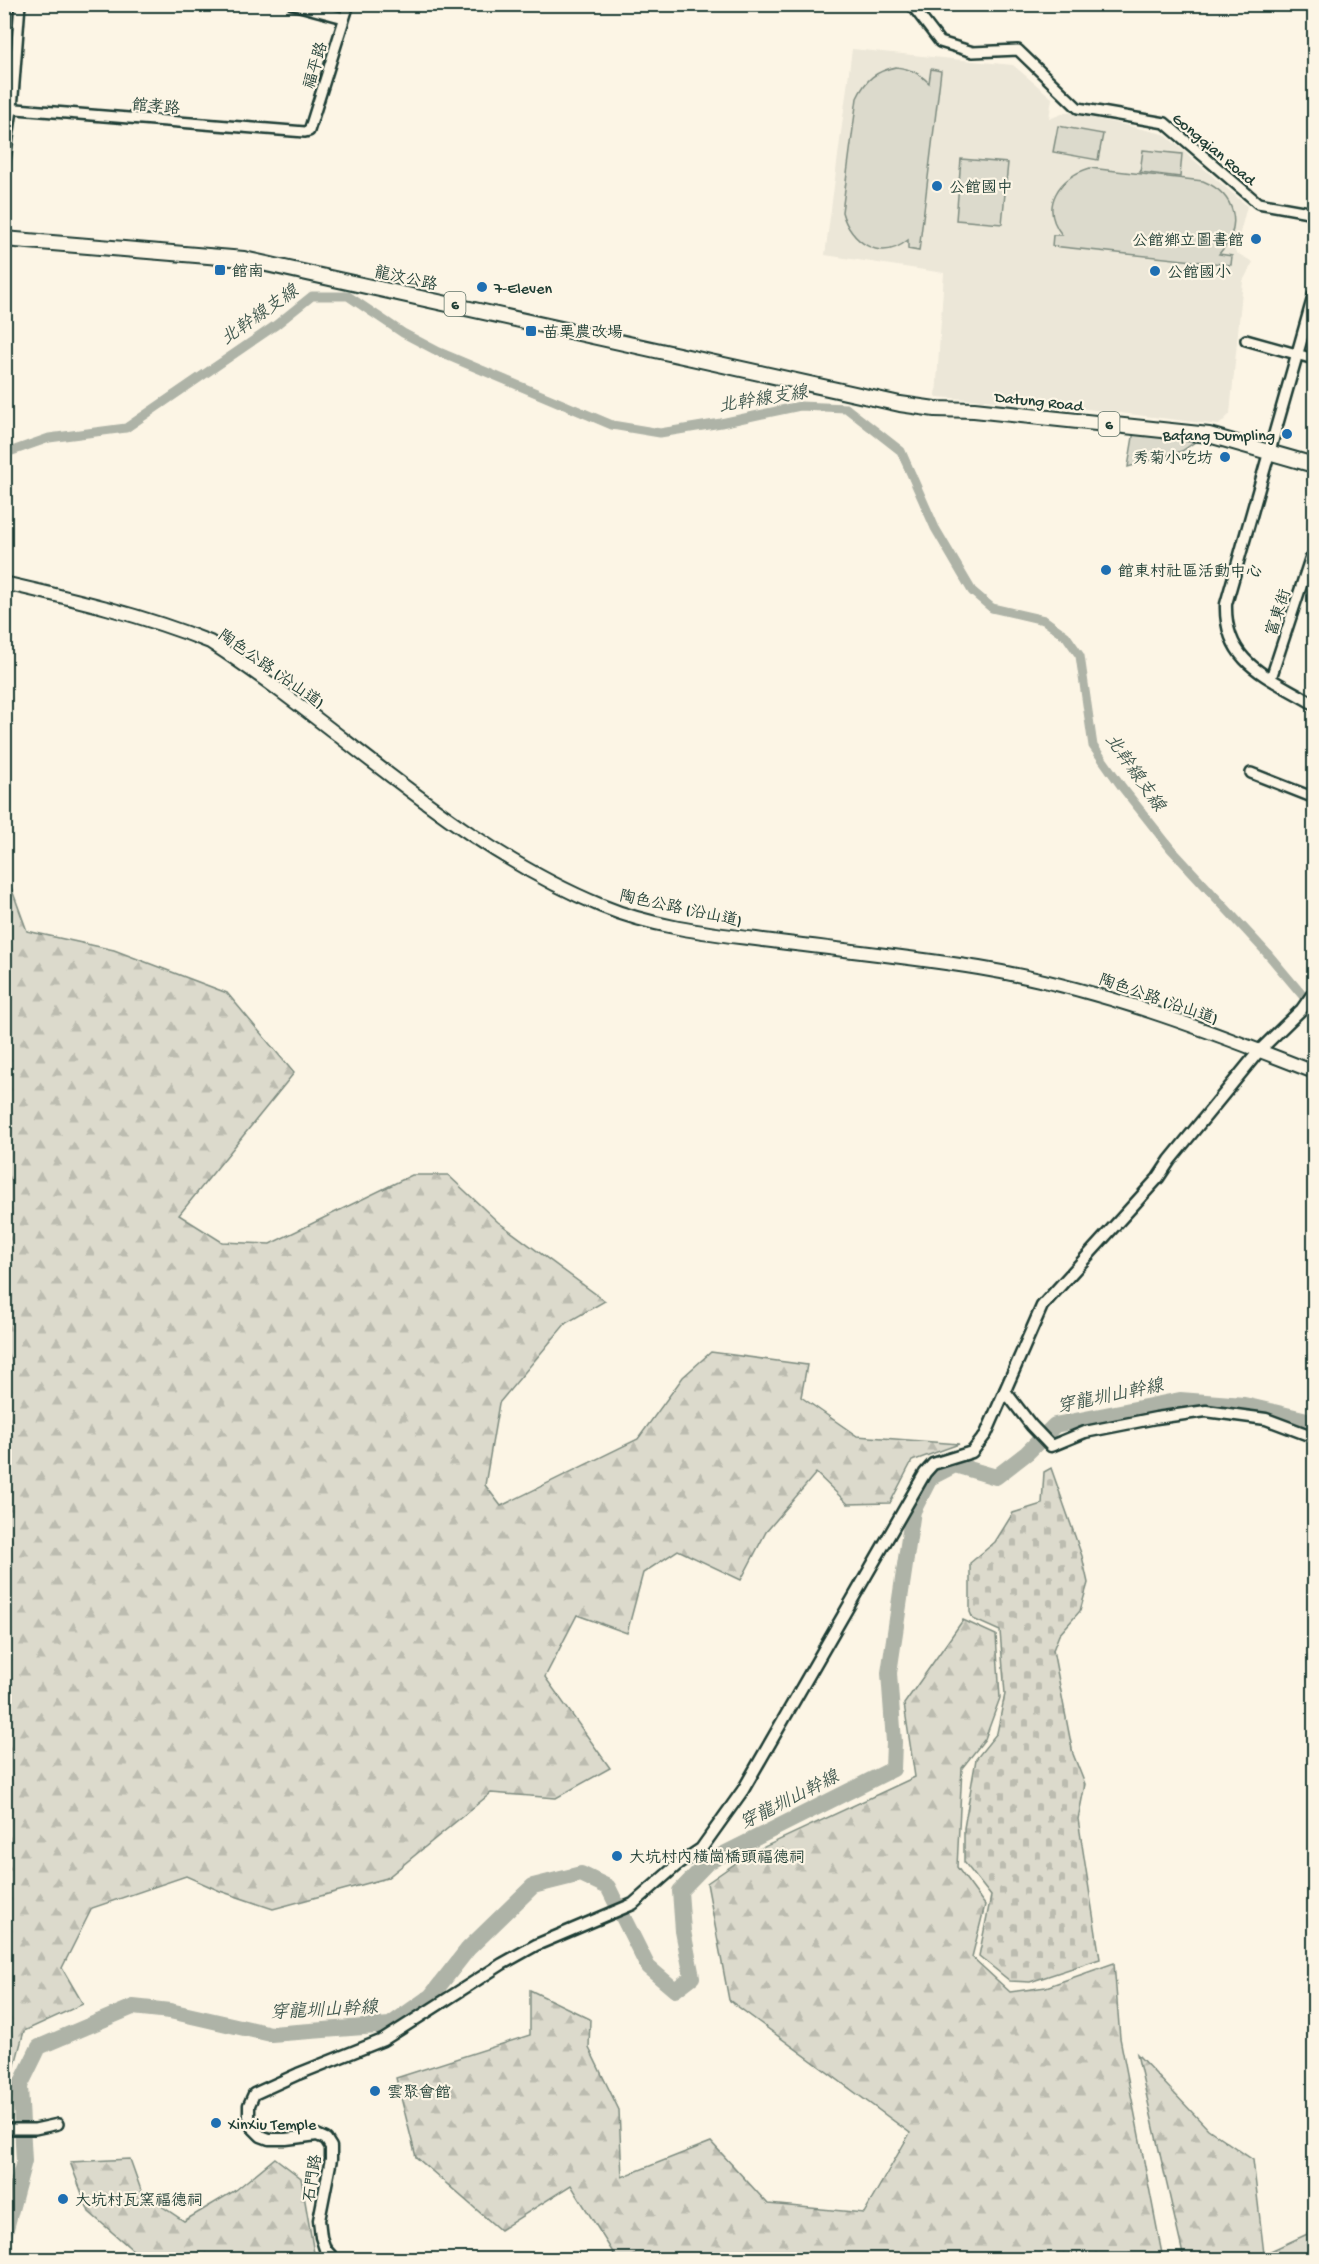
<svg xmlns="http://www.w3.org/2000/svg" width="1319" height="2264" font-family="'Gochi Hand','LXGW WenKai TC',sans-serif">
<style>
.built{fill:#ece7d8}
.forest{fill:url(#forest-firs);stroke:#7e8c80;stroke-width:1.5}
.cemetery{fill:url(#cemetery-stones);stroke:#7e8c80;stroke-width:1.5}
.park{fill:#dcdacc;stroke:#7e8c80;stroke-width:1.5}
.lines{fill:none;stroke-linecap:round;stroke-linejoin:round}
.canal{stroke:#aeb3a7;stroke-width:9}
.river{stroke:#aeb3a7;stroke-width:16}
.minor-casing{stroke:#1f3d34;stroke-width:14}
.tertiary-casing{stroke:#1f3d34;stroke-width:15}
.secondary-casing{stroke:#1f3d34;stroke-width:16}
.primary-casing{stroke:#1f3d34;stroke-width:18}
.minor{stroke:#fcf5e5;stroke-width:9}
.tertiary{stroke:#fcf5e5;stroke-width:10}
.secondary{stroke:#fcf5e5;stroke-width:12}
.primary{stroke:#fcf5e5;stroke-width:14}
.poi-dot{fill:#1f6fb2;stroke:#fcf5e5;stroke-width:2}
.labels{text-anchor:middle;stroke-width:4.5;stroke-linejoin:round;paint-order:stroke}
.shield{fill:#fcf5e5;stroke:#617469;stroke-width:1.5}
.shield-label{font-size:15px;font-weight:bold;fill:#1f3d34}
.street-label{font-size:16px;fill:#1f3d34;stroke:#fcf5e5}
.poi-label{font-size:16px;fill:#1f3d34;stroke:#fcf5e5;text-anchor:start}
.water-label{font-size:18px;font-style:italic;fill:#435a51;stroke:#fcf5e5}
</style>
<defs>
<pattern id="forest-firs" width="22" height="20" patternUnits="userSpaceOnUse" patternTransform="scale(1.5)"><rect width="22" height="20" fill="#dcdacc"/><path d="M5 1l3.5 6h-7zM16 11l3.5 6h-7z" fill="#bcbcb0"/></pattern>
<pattern id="cemetery-stones" width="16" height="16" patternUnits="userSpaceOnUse" patternTransform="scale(1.5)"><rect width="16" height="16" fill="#dcdacc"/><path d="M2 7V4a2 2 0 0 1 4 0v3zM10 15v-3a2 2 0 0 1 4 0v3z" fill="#bcbcb0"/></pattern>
</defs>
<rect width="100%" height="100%" fill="#fcf5e5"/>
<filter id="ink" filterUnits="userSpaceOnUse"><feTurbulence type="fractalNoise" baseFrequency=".0167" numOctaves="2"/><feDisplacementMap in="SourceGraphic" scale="12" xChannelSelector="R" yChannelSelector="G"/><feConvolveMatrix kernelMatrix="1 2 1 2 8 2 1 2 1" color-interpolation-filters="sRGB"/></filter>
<g filter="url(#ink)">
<path class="built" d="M852,49L1013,65L1052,98L1049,119L1067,112L1164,134L1247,206L1235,252L1253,262L1243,281L1230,414L1219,425L1046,404L936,397L944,273L825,255Z"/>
<g class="forest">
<path d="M4,868L27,931L114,950L227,993L294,1073L179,1215L222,1242L270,1244L412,1175H448L498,1222L605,1301L566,1323L499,1403L485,1485L501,1506L638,1439L683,1377L711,1352L807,1365L801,1397L857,1436L959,1444L912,1461L890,1503L848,1504L816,1473L766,1532L741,1580L678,1550L643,1573L627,1633L577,1615L545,1677L610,1768L556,1798L491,1793L387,1878L273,1909L220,1891L186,1876L92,1908L62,1968L83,2004L24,2031L6,2098Z"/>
<path d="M963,1620L996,1635L1000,1698L985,1739L962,1768L957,1867L985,1905L972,1957L1010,1992L1046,1987L1114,1963L1120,2038L1163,2259H617L571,2185L500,2230L416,2157L396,2078L530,2035V1990L590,2019L589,2048L619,2110L622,2177L711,2142L768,2204L864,2213L910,2133L729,2000L707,1883L749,1854L915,1777L904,1704Z"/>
<path d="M1137,2054L1208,2129L1253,2160L1264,2254L1314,2231V2259H1184Z"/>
<path d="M275,2158L301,2178L314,2253L317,2259H143L89,2212L70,2162L130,2159L142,2193L184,2221L236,2190Z"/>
</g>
<path class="cemetery" d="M1051,1468L1082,1556L1088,1583L1080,1611L1059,1635L1053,1650L1073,1754L1085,1784L1078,1819L1100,1959L1030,1982L1010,1981L979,1956L991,1896L964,1862V1828L976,1759L997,1733L1005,1694L1000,1631L973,1619L970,1612V1563L995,1542L1013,1513L1042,1504L1044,1472Z"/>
<g class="park">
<path d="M896,67C911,69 919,73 929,83L931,69L941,71L919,251L908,249V240C880,263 850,242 842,212L857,98C866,79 876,71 896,67Z"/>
<path d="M1058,126L1103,134L1098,160L1053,152Z"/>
<path d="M1143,150L1182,154L1180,177L1140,172Z"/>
<path d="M961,159L1008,163L1002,224L956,220Z"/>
<path d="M1090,168L1203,181C1236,195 1244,227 1219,254L1232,256L1231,265L1052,246L1053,235H1062C1039,206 1059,177 1090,168Z"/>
<path d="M1134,431L1195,442L1182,451L1128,467Z"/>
</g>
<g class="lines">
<path class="canal" d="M4,451H12L49,438L126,428L276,325L312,296H348L403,333L439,352L612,425L660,433L721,423L800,406L846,408L901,451L935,528L972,591L992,608L1044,620L1066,636L1080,656L1093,746L1122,787L1171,849L1267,953L1314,1009"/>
<path class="river" d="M4,2236L24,2161L20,2086L39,2047L133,2007L170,2011L271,2034L390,2025L431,1996L468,1949L533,1886L581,1874L608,1887L648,1967L675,1990L692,1977L683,1931L680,1891L708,1862L893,1769L894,1742L889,1673L913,1511L930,1478L955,1465L996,1477L1027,1453L1055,1425L1180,1400L1244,1405L1307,1420L1314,1424"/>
<defs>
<g id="minor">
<path d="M292,4L344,18"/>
<path d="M911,4L940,42L973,52L1018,50L1078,108L1165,123L1258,203L1314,213"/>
<path d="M4,108L305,132L309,131L349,4"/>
<path d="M4,167L12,109L20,4"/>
<path d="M1246,340L1314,359"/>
<path d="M1271,678L1310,559L1314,558"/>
<path d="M1251,773L1312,797L1314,789"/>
<path d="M4,2129H35L58,2124"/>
</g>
<g id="tertiary">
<path d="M1314,295L1226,604C1224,665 1270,677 1314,704"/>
<path d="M1005,1391L1031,1425L1051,1446L1085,1432L1156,1418L1206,1411L1266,1419L1314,1437"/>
<path d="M335,2260L325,2249L321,2237L319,2220L331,2159V2147L326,2139L317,2135L286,2139H269L261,2136L252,2127L249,2116V2105L254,2094L298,2074L383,2040L502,1964L536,1945L633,1904L677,1865L701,1849L743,1790L925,1473L933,1464L972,1452L986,1434L1042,1306L1158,1178L1170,1160L1259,1051L1302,1009L1314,992"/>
</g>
<path id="secondary" d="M4,583C74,599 143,615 210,642C342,727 455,846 602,906C650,926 704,933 756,939C830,949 905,956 979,968C1095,987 1205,1029 1314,1072"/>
<path id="primary" d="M4,239L244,259L900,404L935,409L974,410L1209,435L1314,465"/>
</defs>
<use href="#minor" class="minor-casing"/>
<use href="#tertiary" class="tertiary-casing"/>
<use href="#secondary" class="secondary-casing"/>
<use href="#primary" class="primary-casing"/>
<use href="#minor" class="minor"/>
<use href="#tertiary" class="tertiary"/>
<use href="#secondary" class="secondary"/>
<use href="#primary" class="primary"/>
</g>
</g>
<g class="poi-dot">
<circle cx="937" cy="186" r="6"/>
<circle cx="1256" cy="239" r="6"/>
<rect x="214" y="264" width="12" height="12" rx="3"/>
<circle cx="1155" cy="271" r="6"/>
<circle cx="482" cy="287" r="6"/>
<rect x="525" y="325" width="12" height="12" rx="3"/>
<circle cx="1287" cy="434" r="6"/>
<circle cx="1225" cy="457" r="6"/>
<circle cx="1106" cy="570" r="6"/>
<circle cx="617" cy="1856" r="6"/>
<circle cx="375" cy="2091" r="6"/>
<circle cx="216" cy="2123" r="6"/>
<circle cx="63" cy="2199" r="6"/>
</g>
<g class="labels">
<g class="shield">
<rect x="444.5" y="292" width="21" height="24" rx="4.5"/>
<rect x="1098.5" y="412" width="21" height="24" rx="4.5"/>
</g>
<g class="shield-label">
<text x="455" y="309">6</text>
<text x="1109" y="429">6</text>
</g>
<g class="street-label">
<text transform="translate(314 65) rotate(-73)" y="6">福平路</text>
<text transform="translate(156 105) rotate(5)" y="6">館孝路</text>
<text transform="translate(1215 148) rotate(40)" y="6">Gongqian Road</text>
<text transform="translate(406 277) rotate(12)" y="6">龍汶公路</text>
<text transform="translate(1039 400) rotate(6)" y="6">Datung Road</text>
<text transform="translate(1277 612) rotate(-72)" y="6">富東街</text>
<text transform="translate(272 668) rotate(35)" y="6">陶色公路 (沿山道)</text>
<text transform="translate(681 907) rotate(12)" y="6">陶色公路 (沿山道)</text>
<text transform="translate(1159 998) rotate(19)" y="6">陶色公路 (沿山道)</text>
<text transform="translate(311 2178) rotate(-81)" y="6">石門路</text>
</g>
<g class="poi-label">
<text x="949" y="192">公館國中</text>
<text x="1244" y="245" text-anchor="end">公館鄉立圖書館</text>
<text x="232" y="276">館南</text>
<text x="1167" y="277">公館國小</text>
<text x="494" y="293">7-Eleven</text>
<text x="543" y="337">苗栗農改場</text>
<text x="1275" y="440" text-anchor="end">Bafang Dumpling</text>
<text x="1213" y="463" text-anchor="end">秀菊小吃坊</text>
<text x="1118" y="576">館東村社區活動中心</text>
<text x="629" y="1862">大坑村內橫崗橋頭福德祠</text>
<text x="387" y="2097">雲聚會館</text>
<text x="228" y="2129">XinXiu Temple</text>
<text x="75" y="2205">大坑村瓦窯福德祠</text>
</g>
<g class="water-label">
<text transform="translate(259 314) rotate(-35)" y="6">北幹線支線</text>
<text transform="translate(763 398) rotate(-9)" y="6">北幹線支線</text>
<text transform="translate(1136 772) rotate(55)" y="6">北幹線支線</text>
<text transform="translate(1110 1395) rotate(-12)" y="6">穿龍圳山幹線</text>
<text transform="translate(789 1799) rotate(-27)" y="6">穿龍圳山幹線</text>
<text transform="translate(324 2009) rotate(-3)" y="6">穿龍圳山幹線</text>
</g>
</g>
<rect width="1319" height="2264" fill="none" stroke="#fcf5e5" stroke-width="24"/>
<rect x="12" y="12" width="1295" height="2240" fill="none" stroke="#1f3d34" stroke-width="2" filter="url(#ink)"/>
</svg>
